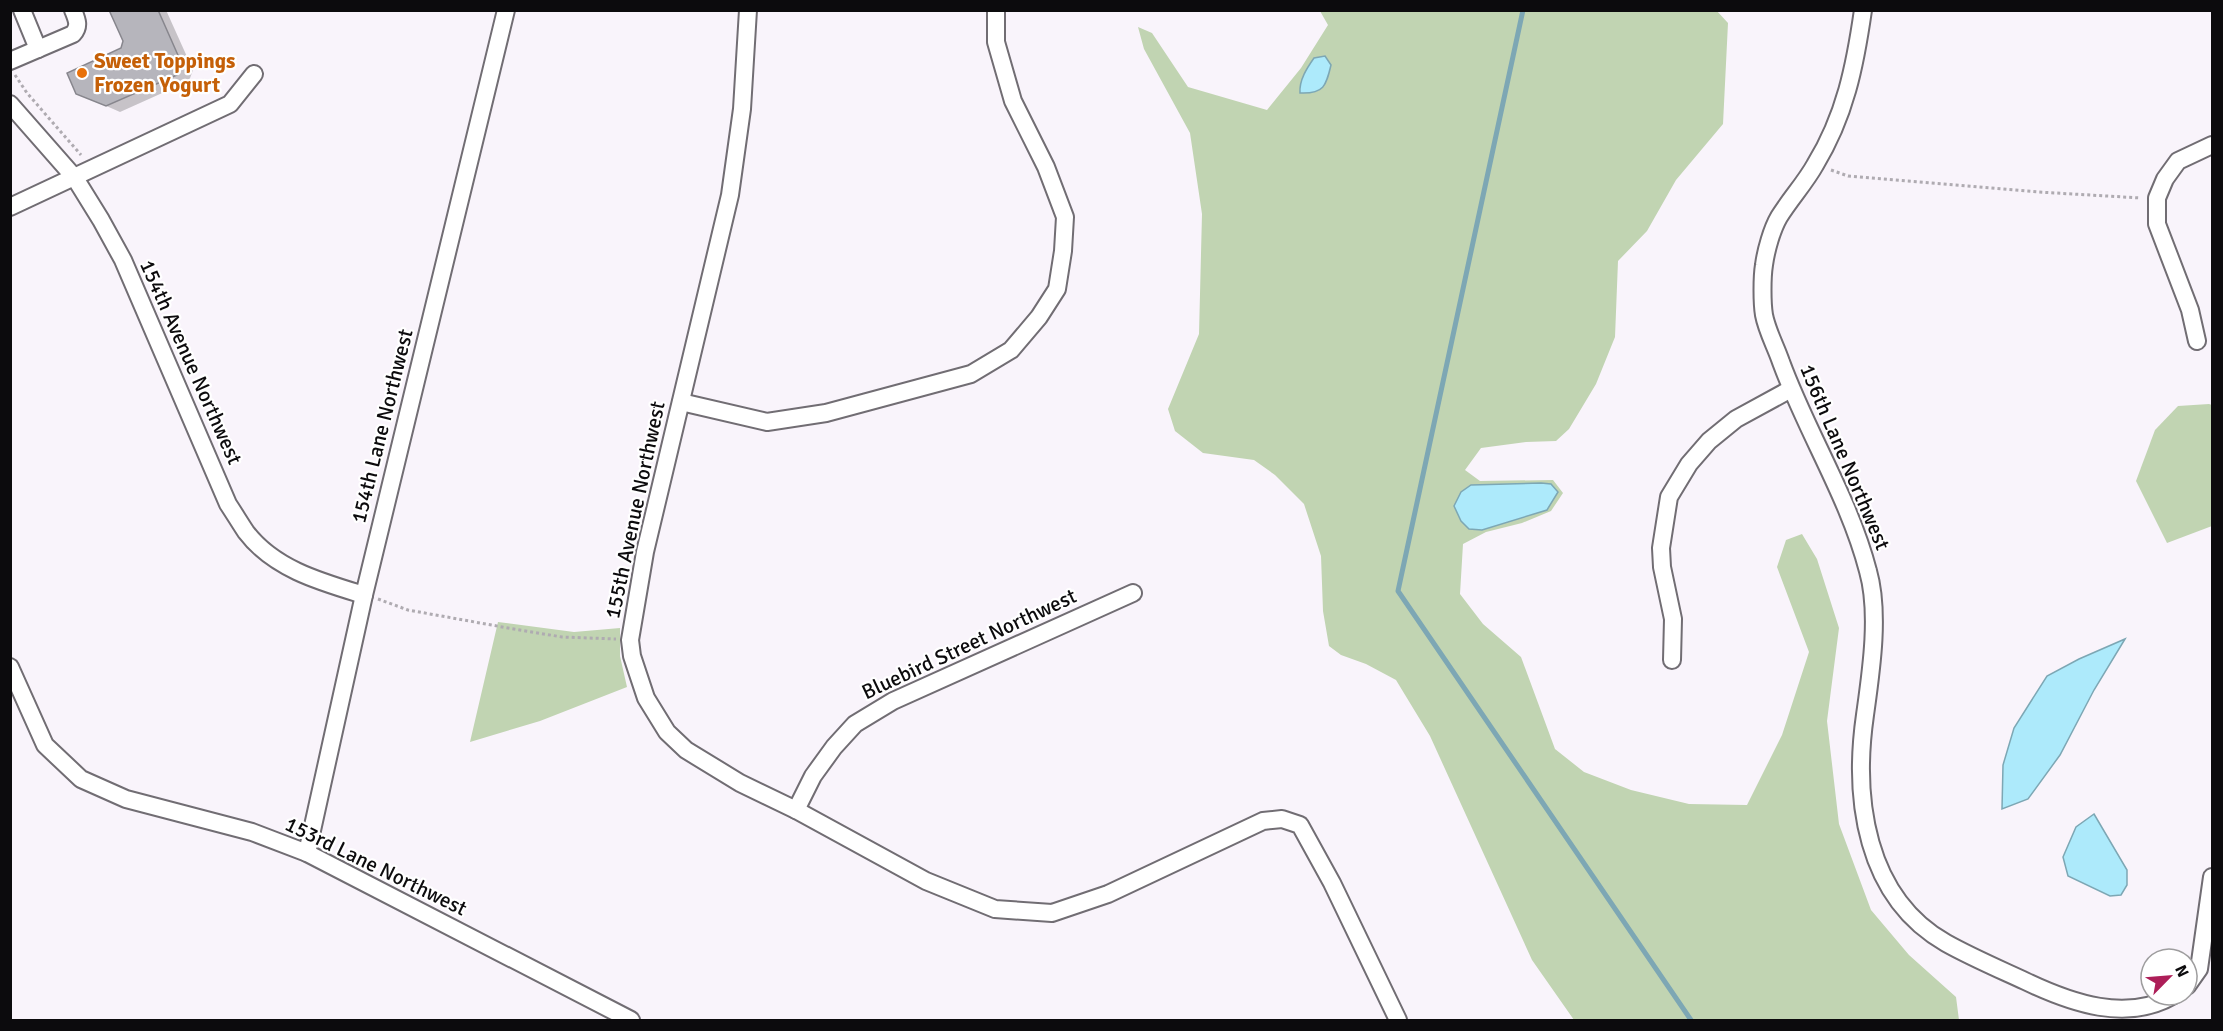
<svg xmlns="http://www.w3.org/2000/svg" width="2223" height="1031" font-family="Signika,sans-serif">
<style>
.green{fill:#c1d4b2}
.water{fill:#adeafb;stroke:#7da7b4;stroke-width:1.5}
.shadow{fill:#0003}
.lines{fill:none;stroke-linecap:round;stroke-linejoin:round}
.stream{stroke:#7da7b4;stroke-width:5}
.building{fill:#b6b5bc;stroke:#87868d;stroke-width:1.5}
.minor-casing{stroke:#716d73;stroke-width:20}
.path{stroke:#afabb1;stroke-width:3;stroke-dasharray:3 3;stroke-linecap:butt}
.minor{stroke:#fff;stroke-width:16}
.food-dot{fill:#e8710a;stroke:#fff;stroke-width:2}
.labels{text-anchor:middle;stroke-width:4.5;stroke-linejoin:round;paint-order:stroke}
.food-label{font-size:21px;font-weight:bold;fill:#c56008;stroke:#fff;text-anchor:start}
.street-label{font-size:21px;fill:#0c0b0d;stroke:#fff}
</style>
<rect width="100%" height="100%" fill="#f9f4fb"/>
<g class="green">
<path d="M1716,10L1728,23L1723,124L1676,180L1647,231L1618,261L1615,337L1596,384L1569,429L1556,441L1526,442L1481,448L1465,470L1480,481L1553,480L1563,493L1551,511L1522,523L1486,532L1463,544L1460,594L1483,624L1521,657L1555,749L1584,772L1631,790L1689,804L1747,805L1782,735L1809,652L1777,567L1786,540L1802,534L1817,559L1839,628L1827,721L1839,824L1871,910L1909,955L1956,997L1959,1020H1574L1532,960L1430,736L1396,680L1366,664L1341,655L1329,646L1323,611L1321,556L1304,504L1275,475L1254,460L1203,453L1175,431L1168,409L1199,334L1202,214L1190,133L1144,49L1138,27L1152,33L1188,87L1267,110L1301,68L1328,25L1320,11Z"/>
<path d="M2209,404L2212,405V526L2167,543L2136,481L2155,430L2178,406Z"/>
<path d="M498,622L574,632L620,628V656L627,687L540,721L470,742Z"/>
</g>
<g class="water">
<path d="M1325,56L1331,65C1326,86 1324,94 1300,93C1299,80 1307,68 1314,58Z"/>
<path d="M1541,483L1551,484L1558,492L1547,510L1482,530L1469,529L1461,521L1454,506L1461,492L1471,485Z"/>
<path d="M2125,639L2094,690L2060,755L2028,799L2002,809L2003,765L2014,728L2047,676L2079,659Z"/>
<path d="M2094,814L2127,870V885L2121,895L2110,896L2068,876L2063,857L2076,827Z"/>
</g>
<path class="shadow" d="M110,10H166L193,70L189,81L120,112L77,93L123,49L125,40Z"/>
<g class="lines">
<path class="stream" d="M1523,10L1398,591L1691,1020"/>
</g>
<path class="building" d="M109,10H158L181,62L177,75L106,106L76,94L67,73L121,48L123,41Z"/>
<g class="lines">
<defs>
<g id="minor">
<path d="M22,10L38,49"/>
<path d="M748,10L742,109L730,195L645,552L630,640L632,656L646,698L667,732L686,750L740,783L796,810L926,881L995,909L1052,913L1108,894L1263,821L1282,819L1300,825L1332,883L1398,1020"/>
<path d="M1863,10C1855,66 1845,116 1815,165C1805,183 1790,199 1779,217C1772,229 1766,250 1764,265C1762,277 1762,303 1764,315C1767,331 1776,347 1781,362C1807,433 1849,498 1868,571C1880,613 1871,672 1865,715C1853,798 1865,897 1946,943C1971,957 1999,969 2025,981C2071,1003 2127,1023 2174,995"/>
<path d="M10,61L73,34C80,26 77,20 73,10"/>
<path d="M10,104L75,178L101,220L123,260L228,504C234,513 240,523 246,532C274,569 321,582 364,595"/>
<path d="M10,207L230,104L254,74"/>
<path d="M2197,341L2190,310L2157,224V198L2165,179L2178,161L2212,145"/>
<path d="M681,402L767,422L826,413L971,374L1011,350L1039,317L1057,289L1063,251L1065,217L1046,167L1013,101L996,42V10"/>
<path d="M1672,660L1673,619L1662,567L1661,548L1669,497L1689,464L1709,441L1736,419L1791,389"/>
<path d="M10,667L45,745L81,779L126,799L252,832L307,853L631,1020"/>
<path d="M796,810L813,776L834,747L855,724L893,701L1133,593"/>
<path d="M307,853L364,595L506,10"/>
<path d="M2187,986L2199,969L2212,877"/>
</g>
</defs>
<use href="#minor" class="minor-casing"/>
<g class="path">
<path d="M15,75L27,93L81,155"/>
<path d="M1831,170L1848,176L2038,192L2141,198"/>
<path d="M378,599L408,610L508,628L562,637L616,639"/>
</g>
<use href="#minor" class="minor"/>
</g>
<circle class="food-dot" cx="82" cy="73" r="6"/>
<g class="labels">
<g class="food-label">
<text x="94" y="68">Sweet Toppings<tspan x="94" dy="24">Frozen Yogurt</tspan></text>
</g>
<g class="street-label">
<text transform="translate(191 362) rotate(66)" y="7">154th Avenue Northwest</text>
<text transform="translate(382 426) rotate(-76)" y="7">154th Lane Northwest</text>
<text transform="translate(1845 457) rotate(67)" y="7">156th Lane Northwest</text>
<text transform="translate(635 510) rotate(-78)" y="7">155th Avenue Northwest</text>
<text transform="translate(969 644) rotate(-25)" y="7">Bluebird Street Northwest</text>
<text transform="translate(376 866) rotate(26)" y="7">153rd Lane Northwest</text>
</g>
</g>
<rect width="2223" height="1031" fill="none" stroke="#0c0b0d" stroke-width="24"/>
<g transform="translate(2169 977) rotate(65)"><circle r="28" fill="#ffffff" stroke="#9e9d9e" stroke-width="1.5"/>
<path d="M0-4.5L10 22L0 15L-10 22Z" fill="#ad1e58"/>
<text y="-9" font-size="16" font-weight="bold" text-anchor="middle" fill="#0c0b0d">N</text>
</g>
</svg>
